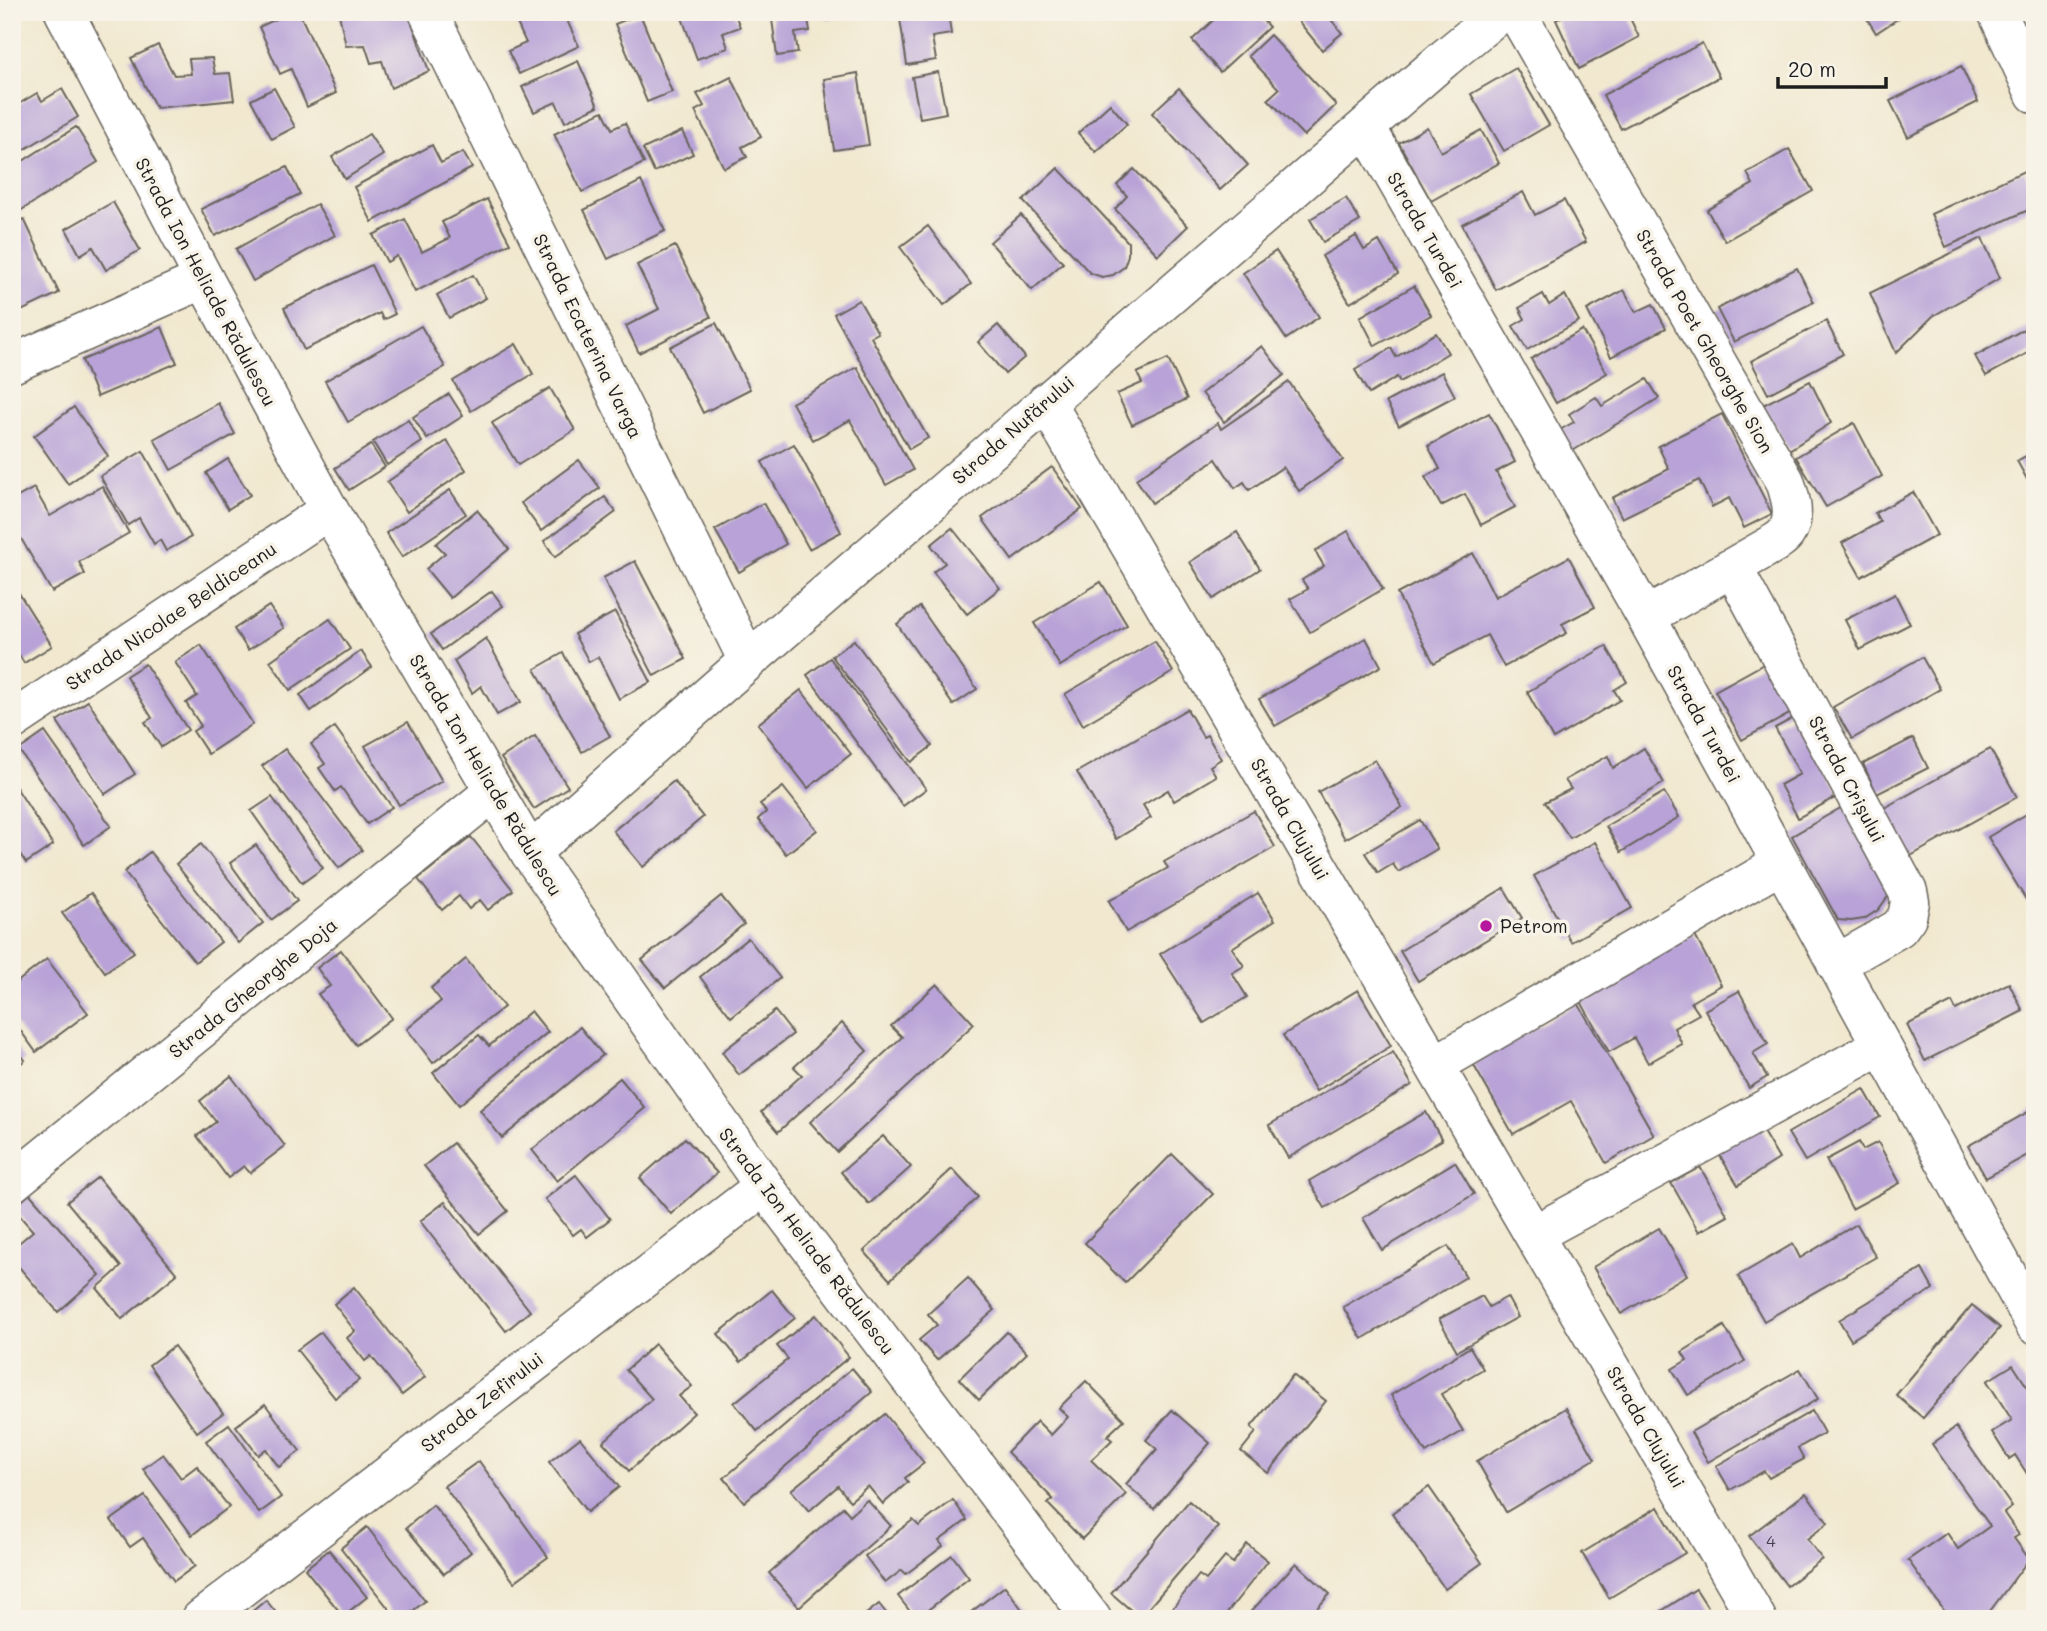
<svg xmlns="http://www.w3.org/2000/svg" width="2047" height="1631" font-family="Mali,sans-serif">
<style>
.building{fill:#b8a2d7}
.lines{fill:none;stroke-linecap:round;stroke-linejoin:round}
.minor-casing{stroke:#67635b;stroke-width:41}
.minor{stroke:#fff;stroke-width:38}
.poi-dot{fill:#b5179e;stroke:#f7f3e8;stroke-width:2.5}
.labels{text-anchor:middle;stroke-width:7;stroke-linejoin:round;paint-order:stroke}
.number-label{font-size:16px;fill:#433e4b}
.street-label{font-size:19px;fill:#1c1c1c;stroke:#f7f3e8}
.poi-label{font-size:19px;fill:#1c1c1c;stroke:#f7f3e8;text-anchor:start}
</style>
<rect width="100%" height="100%" fill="#f7f3e8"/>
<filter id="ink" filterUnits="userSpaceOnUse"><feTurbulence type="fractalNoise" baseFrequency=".0143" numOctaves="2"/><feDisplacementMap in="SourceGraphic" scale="14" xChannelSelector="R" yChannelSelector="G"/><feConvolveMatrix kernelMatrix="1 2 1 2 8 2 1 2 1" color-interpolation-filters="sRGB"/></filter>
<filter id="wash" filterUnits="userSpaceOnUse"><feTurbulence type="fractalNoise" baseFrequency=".00686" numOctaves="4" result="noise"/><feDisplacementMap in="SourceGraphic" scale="28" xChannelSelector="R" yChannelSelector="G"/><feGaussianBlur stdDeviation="1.57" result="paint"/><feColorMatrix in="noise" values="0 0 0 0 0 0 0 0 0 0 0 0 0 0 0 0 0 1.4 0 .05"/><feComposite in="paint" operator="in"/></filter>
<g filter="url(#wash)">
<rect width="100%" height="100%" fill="#f1e8cf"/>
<g id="blocks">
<g class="building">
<path d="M291,12H299L336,93L307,107L291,69L280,74L259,27Z"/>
<path d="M348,12H408L429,71L391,88L382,61L371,63L365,45L346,46L339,14Z"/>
<path d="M512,12H563L579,46L519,74L508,51L526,43Z"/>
<path d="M680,12H734L740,27L723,33L728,48L697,59Z"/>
<path d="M771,12H807L810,31L795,33L798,53L777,56Z"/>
<path d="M826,12H859V14L827,19Z"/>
<path d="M899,12H948L951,34L932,37L936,60L907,65Z"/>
<path d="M1222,12H1255L1269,27L1220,72L1192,40Z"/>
<path d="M1301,12H1325L1342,33L1322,50L1295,17Z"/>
<path d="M1570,12H1627L1639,37L1579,69L1556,20Z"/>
<path d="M1863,12H1908L1876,33Z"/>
<path d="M640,14L672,92L647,102L615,24Z"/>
<path d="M1270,35L1336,105L1304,136L1268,99L1279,89L1248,56Z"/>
<path d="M1702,43L1719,77L1621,129L1603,95Z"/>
<path d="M158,45L174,75L191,74L189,59L212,58L215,74L230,73L234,100L156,108L131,58Z"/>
<path d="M578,61L598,106L565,122L556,102L534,112L522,87Z"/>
<path d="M1961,66L1978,102L1908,137L1890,101Z"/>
<path d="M1516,68L1549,125L1504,151L1471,94Z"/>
<path d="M938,72L946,113L920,118L912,77Z"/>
<path d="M858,73L869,145L834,150L824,79Z"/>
<path d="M731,77L761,137L742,147L747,157L724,168L695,111L704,106L697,94Z"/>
<path d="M274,88L295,127L272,139L251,100Z"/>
<path d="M1179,88L1248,165L1220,190L1152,113Z"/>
<path d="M62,89L78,117L12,157V108L37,93L42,101Z"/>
<path d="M1110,104L1127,124L1096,152L1078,133Z"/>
<path d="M603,111L612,129L625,123L644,163L582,192L554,134Z"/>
<path d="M76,127L98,162L12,216V168Z"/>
<path d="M1427,127L1441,152L1481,130L1499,163L1431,201L1399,143Z"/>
<path d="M682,131L693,154L654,172L643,149Z"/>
<path d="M369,134L383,155L345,179L332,157Z"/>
<path d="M432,145L441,163L463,152L472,168L372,222L354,187Z"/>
<path d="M1789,149L1813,191L1725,241L1707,210L1753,184L1747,173Z"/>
<path d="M287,167L300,194L215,236L201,209Z"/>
<path d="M1058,168L1128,242V255L1124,267L1113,275L1102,277L1090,273L1023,201Z"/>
<path d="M1134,169L1188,226L1158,255L1115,209L1127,196L1117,185Z"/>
<path d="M2024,171L2035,196V207L1946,247L1931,214Z"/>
<path d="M641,181L665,231L608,259L584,210Z"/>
<path d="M1523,192L1535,215L1564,200L1586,242L1496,290L1462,224Z"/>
<path d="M1346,198L1360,221L1323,242L1310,219Z"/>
<path d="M487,199L510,243L415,292L397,256L387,262L373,235L405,219L422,252L450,238L442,222Z"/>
<path d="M113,202L140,250L106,270L93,247L80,255L66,229Z"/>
<path d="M317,204L335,235L253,281L236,249Z"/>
<path d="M1021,215L1063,263L1032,290L990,242Z"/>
<path d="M24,219L59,293L15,314L12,308V225Z"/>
<path d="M928,226L971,284L944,305L900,247Z"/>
<path d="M1356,236L1364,250L1379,241L1398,274L1350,303L1322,256Z"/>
<path d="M1982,238L2000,278L1933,316L1896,353L1870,293Z"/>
<path d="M675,246L711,317L639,353L626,326L659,309L637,265Z"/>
<path d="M1276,251L1319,317L1286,339L1243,273Z"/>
<path d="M371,265L395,314L383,320L380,313L304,350L284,308Z"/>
<path d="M1797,268L1814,302L1734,342L1717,309Z"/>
<path d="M473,275L486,298L449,318L437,295Z"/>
<path d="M1414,286L1431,315L1375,346L1360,317Z"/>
<path d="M1624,290L1636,312L1653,304L1666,328L1611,357L1587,310Z"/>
<path d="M1543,294L1549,305L1565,295L1579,321L1527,350L1513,326L1525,319L1519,308Z"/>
<path d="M859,300L878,333L871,337L928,438L909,449L834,314Z"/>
<path d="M1826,321L1843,354L1768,394L1751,361Z"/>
<path d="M716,323L750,389L703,413L670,347Z"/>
<path d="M2035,323V349L1986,376L1975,356Z"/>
<path d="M998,325L1025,357L1005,374L978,342Z"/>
<path d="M421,326L445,367L348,422L325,381Z"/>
<path d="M162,327L177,363L97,397L82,360Z"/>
<path d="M1582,330L1607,373L1556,403L1531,359Z"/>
<path d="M1436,333L1448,353L1400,382L1397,377L1369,394L1355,370L1391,348L1396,357Z"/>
<path d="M516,344L533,374L471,411L453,381Z"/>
<path d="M1262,346L1284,375L1224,422L1202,393Z"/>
<path d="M1168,359L1187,399L1132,425L1117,394L1142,383L1137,373Z"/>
<path d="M857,367L913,470L886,485L850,420L813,440L792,403Z"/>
<path d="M1442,372L1455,396L1399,426L1386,402Z"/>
<path d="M1647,379L1659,398L1571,452L1558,431L1574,422L1569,414L1596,397L1602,406Z"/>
<path d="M1810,381L1831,423L1789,450L1763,405Z"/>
<path d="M1289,382L1343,460L1299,491L1283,467L1249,490L1244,482L1235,488L1216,459L1152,503L1136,479L1218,423L1221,429Z"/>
<path d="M550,388L575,430L518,465L492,423Z"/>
<path d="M449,394L463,416L427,439L413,417Z"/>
<path d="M218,403L235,434L171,470L154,439Z"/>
<path d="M74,407L108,456L68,484L34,436Z"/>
<path d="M1489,413L1515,462L1496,472L1515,507L1481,525L1465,494L1441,506L1425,477L1440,469L1428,446Z"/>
<path d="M1722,414L1772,514L1744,528L1729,498L1712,507L1699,480L1622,518L1612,498L1669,469L1658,446Z"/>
<path d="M408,420L422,442L387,465L373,442Z"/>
<path d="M1854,423L1882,476L1826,507L1796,457Z"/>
<path d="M447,441L466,470L407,512L387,482Z"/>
<path d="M794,444L841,532L809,549L762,462Z"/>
<path d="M371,445L385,467L349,490L335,468Z"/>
<path d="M143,451L191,537L166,551L160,540L154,544L139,518L128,525L100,476Z"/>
<path d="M2035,451V494L2017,461Z"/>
<path d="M228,459L250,495L228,509L206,473Z"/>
<path d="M579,460L600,488L541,531L521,503Z"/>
<path d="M1052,467L1082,509L1012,560L982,518Z"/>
<path d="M102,486L129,533L79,562L85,574L52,592L19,535L12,539V500L34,488L50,516Z"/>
<path d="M450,490L466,514L402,557L386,533Z"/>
<path d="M1913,492L1937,535L1861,577L1842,543L1880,522L1875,513Z"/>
<path d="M605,497L616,512L555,557L544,541Z"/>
<path d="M763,503L786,544L739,572L715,530Z"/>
<path d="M477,510L509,549L450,598L426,569L445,553L436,544Z"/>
<path d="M952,528L1000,588L967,614L933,572L945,563L931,545Z"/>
<path d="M1348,531L1383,589L1310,632L1290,599L1308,589L1302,580L1324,566L1315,551Z"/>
<path d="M1237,532L1260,569L1213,599L1190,562Z"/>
<path d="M1473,553L1495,597L1569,557L1595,607L1562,624L1567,633L1504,667L1487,635L1434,663L1397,594Z"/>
<path d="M635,561L686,659L654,676L603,578Z"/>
<path d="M12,582L52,646L24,663L12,643Z"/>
<path d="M1101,582L1127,625L1060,666L1034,623Z"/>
<path d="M492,591L503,606L442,650L431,634Z"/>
<path d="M1895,594L1910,624L1860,650L1845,620Z"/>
<path d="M269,606L284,628L248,650L234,629Z"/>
<path d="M920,607L977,689L953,705L897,624Z"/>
<path d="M615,612L651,682L619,699L598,657L589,662L574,634Z"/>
<path d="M330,619L350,649L290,690L270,661Z"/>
<path d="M486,638L521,702L497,715L481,686L472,693L454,661Z"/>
<path d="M1366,638L1381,666L1275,726L1259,699Z"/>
<path d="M854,640L932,746L911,762L832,656Z"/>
<path d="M1155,641L1173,672L1083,725L1065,694Z"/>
<path d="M201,645L253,724L208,754L193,731L201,726L186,703L197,696L175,662Z"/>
<path d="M1606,646L1627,682L1614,690L1620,700L1553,739L1527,692Z"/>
<path d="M361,651L372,667L311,711L300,695Z"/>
<path d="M563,653L610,736L582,752L535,669Z"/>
<path d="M1922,657L1940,689L1852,739L1833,707Z"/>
<path d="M830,658L926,789L903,806L807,675Z"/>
<path d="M1769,661L1795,711L1742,740L1715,691Z"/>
<path d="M145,664L188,730L161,747L145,722L152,718L126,676Z"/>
<path d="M801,690L851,754L808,788L758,724Z"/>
<path d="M88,701L135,774L105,794L57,721Z"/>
<path d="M1187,709L1203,737L1207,735L1221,759L1210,766L1216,776L1174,801L1168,790L1143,805L1151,818L1116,839L1077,772Z"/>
<path d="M1797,716L1840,795L1798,818L1780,785L1800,774L1775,728Z"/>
<path d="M408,722L442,781L399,805L365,746Z"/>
<path d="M335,727L392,807L367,824L341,787L335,791L319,768L325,764L311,744Z"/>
<path d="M45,732L111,826L84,845L19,750Z"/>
<path d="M535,736L568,787L534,809L501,758Z"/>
<path d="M1913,738L1928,768L1877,794L1863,764Z"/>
<path d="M1644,748L1664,783L1570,838L1545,802L1571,789L1565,780L1608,756L1613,768Z"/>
<path d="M285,749L362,850L339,868L262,766Z"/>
<path d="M1990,749L2017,797L1907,858L1881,810Z"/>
<path d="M1375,760L1402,807L1345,839L1318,792Z"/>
<path d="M12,781L53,845L26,863L12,842Z"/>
<path d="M674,781L703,817L643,867L613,831Z"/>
<path d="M783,787L817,830L786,854L758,819L766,812L760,804Z"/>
<path d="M1664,792L1679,817L1621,852L1606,826Z"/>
<path d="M272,797L323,868L302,883L251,811Z"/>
<path d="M1844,806L1892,891L1878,910L1864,919L1851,921L1838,920L1792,836Z"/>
<path d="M2035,809V899L2028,903L1988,837Z"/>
<path d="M1254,811L1275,847L1126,932L1109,901L1168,868L1164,862Z"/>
<path d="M1420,820L1437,849L1398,872L1393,864L1378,873L1365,853Z"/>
<path d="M471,837L513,890L488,910L480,900L469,909L459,896L442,910L418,879Z"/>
<path d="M1595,842L1632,908L1571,942L1534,876Z"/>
<path d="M201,844L263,923L238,943L176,864Z"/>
<path d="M256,845L297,901L271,920L230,863Z"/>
<path d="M150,852L221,942L195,962L124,872Z"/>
<path d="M1504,888L1522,918L1418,981L1400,951Z"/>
<path d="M91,893L134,952L105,972L62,913Z"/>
<path d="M1258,893L1275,920L1232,948L1244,966L1232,973L1247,997L1204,1023L1160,954Z"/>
<path d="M721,896L744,924L665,988L642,960Z"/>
<path d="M1694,934L1721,985L1691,1002L1699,1014L1674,1028L1682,1044L1648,1063L1634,1038L1609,1052L1579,998Z"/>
<path d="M748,938L780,978L731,1017L700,977Z"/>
<path d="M341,950L392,1018L356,1045L318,994L330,986L317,968Z"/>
<path d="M47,959L88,1013L36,1052L12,1019V986Z"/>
<path d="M466,959L504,1007L433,1063L407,1029L441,1001L431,988Z"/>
<path d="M2009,983L2023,1011L1925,1061L1907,1025L1952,1002L1956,1010Z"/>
<path d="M937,984L974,1024L837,1152L810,1122L902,1037L891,1026Z"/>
<path d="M1358,990L1391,1046L1316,1091L1283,1035Z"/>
<path d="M1739,991L1768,1044L1753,1053L1767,1077L1749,1088L1705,1010Z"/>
<path d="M1578,1003L1654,1135L1606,1163L1571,1101L1513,1134L1473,1064Z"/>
<path d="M531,1011L548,1032L459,1105L433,1073L479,1035L489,1046Z"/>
<path d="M775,1011L793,1034L739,1075L722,1052Z"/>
<path d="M842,1023L867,1051L778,1132L761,1112L802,1075L794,1067Z"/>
<path d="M580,1027L603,1055L502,1138L480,1110Z"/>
<path d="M12,1043L25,1060L12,1070Z"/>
<path d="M1393,1052L1412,1085L1288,1158L1269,1125Z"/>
<path d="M231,1076L285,1146L250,1173L244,1166L228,1178L197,1136L216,1122L200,1101Z"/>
<path d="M620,1078L645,1108L557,1181L532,1150Z"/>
<path d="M1864,1089L1880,1117L1805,1161L1788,1133Z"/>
<path d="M2035,1108V1151L1986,1178L1968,1146Z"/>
<path d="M1426,1112L1442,1140L1325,1208L1309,1181Z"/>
<path d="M1756,1120L1779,1159L1738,1185L1714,1146Z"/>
<path d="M883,1136L911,1167L869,1204L841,1172Z"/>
<path d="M685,1138L717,1173L671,1214L640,1178Z"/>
<path d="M1859,1142L1863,1150L1878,1142L1900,1183L1852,1209L1826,1160Z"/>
<path d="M453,1143L508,1211L479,1234L424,1166Z"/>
<path d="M1172,1154L1213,1194L1125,1283L1085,1243Z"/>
<path d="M1455,1162L1474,1194L1382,1250L1363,1218Z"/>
<path d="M1700,1167L1728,1216L1699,1232L1671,1183Z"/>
<path d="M952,1169L978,1197L890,1280L864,1251Z"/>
<path d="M576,1175L610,1219L587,1237L581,1229L573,1235L545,1199Z"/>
<path d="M98,1177L177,1274L122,1319L97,1288L121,1267L67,1202Z"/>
<path d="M30,1194L100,1275L58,1312L12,1259V1249L33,1231L13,1208Z"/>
<path d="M445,1202L530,1311L506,1331L420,1221Z"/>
<path d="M1857,1224L1876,1257L1764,1321L1738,1276L1793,1244L1800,1258Z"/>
<path d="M1659,1228L1687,1275L1621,1314L1593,1267Z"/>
<path d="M1448,1246L1466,1277L1362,1339L1343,1307Z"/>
<path d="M1922,1269L1933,1289L1851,1340L1839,1320Z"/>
<path d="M968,1278L995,1310L937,1360L919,1340L937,1325L928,1314Z"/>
<path d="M354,1287L425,1377L402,1395L371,1356L365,1361L347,1338L355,1331L334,1304Z"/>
<path d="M772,1290L795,1318L741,1362L718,1334Z"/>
<path d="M1482,1296L1489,1307L1507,1297L1518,1317L1457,1351L1439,1319Z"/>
<path d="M1972,1305L2000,1328L1923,1418L1896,1395Z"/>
<path d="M816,1315L849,1357L757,1431L734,1403L788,1359L777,1346Z"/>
<path d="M1724,1326L1745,1361L1688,1395L1672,1369L1687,1360L1682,1352Z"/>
<path d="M321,1332L359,1380L335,1398L297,1350Z"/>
<path d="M1007,1332L1027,1353L979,1400L959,1379Z"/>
<path d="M655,1344L692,1386L679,1396L694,1413L629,1471L603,1442L652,1399L626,1370Z"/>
<path d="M174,1346L223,1413L197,1432L149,1365Z"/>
<path d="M1470,1347L1483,1369L1441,1394L1463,1431L1426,1453L1391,1395Z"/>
<path d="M2013,1365L2035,1399V1486L2015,1455L2009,1459L1992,1432L2012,1420L1987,1381Z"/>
<path d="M852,1368L872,1392L744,1502L724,1478Z"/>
<path d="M1800,1369L1818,1399L1708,1462L1691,1432Z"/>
<path d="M1293,1375L1326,1401L1268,1473L1241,1451L1256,1432L1251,1427Z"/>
<path d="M1086,1381L1124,1420L1107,1436L1112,1440L1091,1460L1126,1494L1082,1539L1048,1504L1053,1499L1007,1452L1037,1421L1051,1435L1068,1417L1059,1408Z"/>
<path d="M265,1404L300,1451L279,1467L266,1449L258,1455L236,1426Z"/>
<path d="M1566,1408L1595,1459L1506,1512L1477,1461Z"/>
<path d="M1172,1410L1210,1443L1154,1509L1126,1484L1157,1449L1146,1440Z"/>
<path d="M1812,1411L1824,1433L1798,1448L1804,1459L1769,1478L1764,1471L1730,1490L1716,1466Z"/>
<path d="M885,1414L924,1463L905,1478L908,1482L883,1504L868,1486L850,1501L838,1486L809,1511L791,1490Z"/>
<path d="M229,1424L281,1497L259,1513L206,1441Z"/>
<path d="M1956,1427L2012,1507L2004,1513L2019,1535L2014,1538L2029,1559L1984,1619H1941L1940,1617L1945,1612L1908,1560L1947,1533L1958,1549L1990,1526L1932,1444Z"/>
<path d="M580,1438L619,1487L587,1512L549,1462Z"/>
<path d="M163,1454L181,1478L197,1466L229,1507L192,1535L143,1469Z"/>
<path d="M479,1461L548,1557L514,1582L444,1486Z"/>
<path d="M1429,1487L1482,1563L1445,1589L1392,1513Z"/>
<path d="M1806,1493L1828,1523L1807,1539L1822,1559L1787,1586L1749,1536Z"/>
<path d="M145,1496L195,1566L174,1581L143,1538L130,1547L111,1520Z"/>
<path d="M867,1500L891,1526L799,1607L769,1573L843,1507L850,1515Z"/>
<path d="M953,1500L967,1520L939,1541L943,1546L906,1574L902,1570L885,1583L865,1556L913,1520L919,1526Z"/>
<path d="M1189,1501L1218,1527L1140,1618L1111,1593Z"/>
<path d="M433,1505L471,1552L444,1574L406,1528Z"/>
<path d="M1658,1507L1685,1553L1609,1598L1582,1553Z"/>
<path d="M367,1527L425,1601L403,1619H397L341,1548Z"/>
<path d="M1247,1544L1268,1561L1222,1619H1164L1199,1575L1206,1580L1225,1557L1233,1563Z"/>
<path d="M329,1550L367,1597L343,1616L305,1569Z"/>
<path d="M952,1555L969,1578L916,1619L898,1596Z"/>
<path d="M1296,1563L1330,1594L1307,1619H1244Z"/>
<path d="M1005,1586L1029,1619H962Z"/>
<path d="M1696,1589L1715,1619H1649Z"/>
<path d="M266,1600L281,1619H243Z"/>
<path d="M879,1604L891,1619H860Z"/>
</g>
</g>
</g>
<g filter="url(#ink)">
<use href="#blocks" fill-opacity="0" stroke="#67635b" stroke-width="2"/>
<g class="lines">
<defs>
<g id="minor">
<path d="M64,12L204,279L329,510L530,853L764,1186L1092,1619"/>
<path d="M428,12L748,661"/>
<path d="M1516,12L1785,481C1790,496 1797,517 1786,533C1784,537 1777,541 1773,544L1646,617"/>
<path d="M1997,12L2035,94"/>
<path d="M1366,127L1646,617L2035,1325"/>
<path d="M12,364L204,279"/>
<path d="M1046,402C1283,807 1522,1212 1757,1619"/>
<path d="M1733,568L1908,892L1910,902L1907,917L1899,928L1836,964"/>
<path d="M12,721L329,510"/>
<path d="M530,853L748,661L1445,58L1501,12"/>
<path d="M1435,1065L1781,864"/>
<path d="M12,1183L493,792"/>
<path d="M1535,1234L1881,1046"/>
<path d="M201,1619L764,1186"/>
</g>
</defs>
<use href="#minor" class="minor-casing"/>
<use href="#minor" class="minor"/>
</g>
</g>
<circle class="poi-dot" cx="1486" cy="926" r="7"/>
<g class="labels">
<g class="number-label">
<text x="1771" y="1547">4</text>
</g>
<g class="street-label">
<text transform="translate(1425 230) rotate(60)" y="7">Strada Turdei</text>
<text transform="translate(206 282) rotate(62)" y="7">Strada Ion Heliade Rădulescu</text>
<text transform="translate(588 336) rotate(64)" y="7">Strada Ecaterina Varga</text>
<text transform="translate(1705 341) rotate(60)" y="7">Strada Poet Gheorghe Sion</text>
<text transform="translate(1013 430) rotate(-41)" y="7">Strada Nufărului</text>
<text transform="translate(171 616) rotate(-34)" y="7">Strada Nicolae Beldiceanu</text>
<text transform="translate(1704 724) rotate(61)" y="7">Strada Turdei</text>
<text transform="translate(486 775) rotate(59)" y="7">Strada Ion Heliade Rădulescu</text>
<text transform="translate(1847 779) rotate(62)" y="7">Strada Crișului</text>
<text transform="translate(1290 819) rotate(60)" y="7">Strada Clujului</text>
<text transform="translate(253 988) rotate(-39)" y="7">Strada Gheorghe Doja</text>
<text transform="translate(807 1241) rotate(53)" y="7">Strada Ion Heliade Rădulescu</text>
<text transform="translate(482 1402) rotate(-38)" y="7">Strada Zefirului</text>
<text transform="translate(1646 1427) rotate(60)" y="7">Strada Clujului</text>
</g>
<g class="poi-label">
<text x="1500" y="933">Petrom</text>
</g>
</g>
<rect width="2047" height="1631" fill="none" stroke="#f7f3e8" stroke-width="42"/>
<path d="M1778 77v10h108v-10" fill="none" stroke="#1c1c1c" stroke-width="3.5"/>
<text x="1788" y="77" font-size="21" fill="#1c1c1c" stroke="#f7f3e8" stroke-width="5" paint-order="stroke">20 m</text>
</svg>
